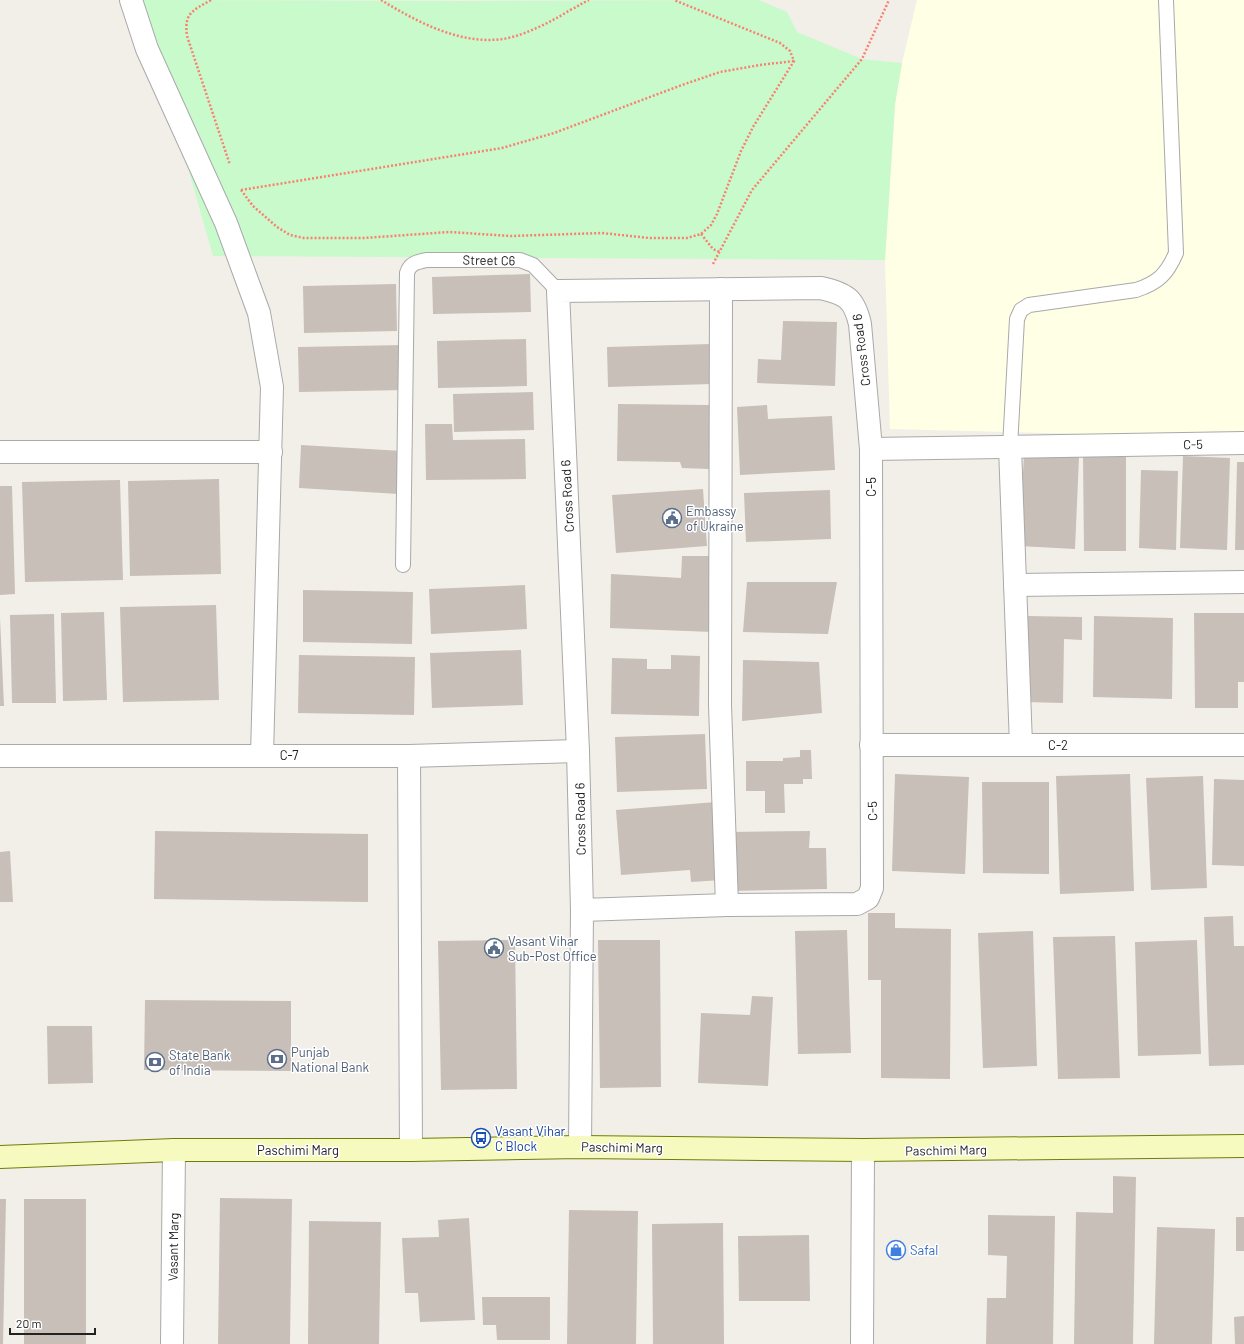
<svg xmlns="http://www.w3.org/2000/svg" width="1244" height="1344" font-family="Barlow,sans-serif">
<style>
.education{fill:#ffffe5}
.park{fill:#c8facc}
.building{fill:#c7bfb8}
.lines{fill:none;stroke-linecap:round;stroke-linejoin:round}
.service-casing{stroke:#a9a9a9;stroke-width:16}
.minor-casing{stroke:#a9a9a9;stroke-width:24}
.secondary-casing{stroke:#707d05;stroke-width:24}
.path{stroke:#fa8072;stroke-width:2.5;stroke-dasharray:2 2;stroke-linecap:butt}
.service{stroke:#fff;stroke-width:14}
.minor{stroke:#fff;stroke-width:22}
.secondary{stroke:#f7fabf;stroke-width:22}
.labels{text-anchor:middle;stroke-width:3;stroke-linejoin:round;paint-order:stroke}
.street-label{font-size:13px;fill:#222;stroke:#fff}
.service-label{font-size:13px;fill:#4e5e75;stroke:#fff;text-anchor:start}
.transit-label{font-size:13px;fill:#164399;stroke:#fff;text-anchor:start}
.shop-label{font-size:13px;fill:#366cbe;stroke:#fff;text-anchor:start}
</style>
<rect width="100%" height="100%" fill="#f2efe9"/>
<path class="education" d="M917,0H1244V438L890,429L885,260L895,104L902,63Z"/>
<path class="park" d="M140,0L464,1L759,0L787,12L797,32L862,59L902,63L895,104L885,260L213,256Z"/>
<g class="building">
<path d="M530,274L531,312L433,314L432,277Z"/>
<path d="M396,284L397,331L304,333L303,286Z"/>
<path d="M783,321L837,322L835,386L757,383L758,359L781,360Z"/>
<path d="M526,339L527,386L438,388L437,341Z"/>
<path d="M711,344L712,384L608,387L607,347Z"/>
<path d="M404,345L405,390L299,392L298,347Z"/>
<path d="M533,392L534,430L454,432L453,394Z"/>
<path d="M618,404L709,405V469L682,468L680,462L617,461Z"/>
<path d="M767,405L768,419L832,416L835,470L740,475L737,407Z"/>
<path d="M425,424H452L453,440L525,439L526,479L426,480Z"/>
<path d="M301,445L402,451L399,494L299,488Z"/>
<path d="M1024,454L1079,457L1075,549L1019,546Z"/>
<path d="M1183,456L1230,458L1227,550L1180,548Z"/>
<path d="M1083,457H1126V551H1084Z"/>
<path d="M1237,462H1244V550H1235Z"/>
<path d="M1141,470L1178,471L1176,550L1139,548Z"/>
<path d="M219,479L221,574L130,576L128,481Z"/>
<path d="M120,480L123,580L25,582L22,482Z"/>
<path d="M0,486H12L15,594L0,595Z"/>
<path d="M703,489L707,546L616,553L612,495Z"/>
<path d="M830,490L831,539L746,542L744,493Z"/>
<path d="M682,556H713L712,632L610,628L611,574L681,578Z"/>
<path d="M747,582H837L828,634L743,632Z"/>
<path d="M525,585L527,629L431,634L429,589Z"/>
<path d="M303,590L413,592L412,644L303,642Z"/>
<path d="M216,605L219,700L123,702L120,607Z"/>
<path d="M104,612L107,700L63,701L61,613Z"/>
<path d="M1194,613H1244V682H1238V708H1195Z"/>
<path d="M54,614L56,703H12L10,615Z"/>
<path d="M1027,616L1082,617V640L1064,639L1063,703L1025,702Z"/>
<path d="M1094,616L1173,618L1172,699L1093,697Z"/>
<path d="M0,618L4,706H0Z"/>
<path d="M521,650L523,705L432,708L430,653Z"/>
<path d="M299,655L415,657L414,715L298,713Z"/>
<path d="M671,655L700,656L699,716L611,714L612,658L647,659V669H671Z"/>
<path d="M743,660L819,662L822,713L742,721Z"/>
<path d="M705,734L707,789L617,792L615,737Z"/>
<path d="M800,750H811L812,779H803V784H784L785,813H765V791H746V761H783V758L800,757Z"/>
<path d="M895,774L969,777L965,874L892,871Z"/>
<path d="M1130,774L1134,891L1060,894L1056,776Z"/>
<path d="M1203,776L1207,888L1151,890L1146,778Z"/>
<path d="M1214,779L1244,780V866L1212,865Z"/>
<path d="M982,782H1049V874L983,873Z"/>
<path d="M716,802L722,880L691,882L690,870L621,875L616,810Z"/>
<path d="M155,831L368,834V902L154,899Z"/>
<path d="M810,831L809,848H826L827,889L731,891L730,832Z"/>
<path d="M10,851L13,902H0V852Z"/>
<path d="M868,913H895V928L951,929L950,1079L881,1078V980H868Z"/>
<path d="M1233,916L1234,946H1244V1065L1209,1066L1204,917Z"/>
<path d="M847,930L851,1053L798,1054L795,931Z"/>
<path d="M1033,931L1037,1066L983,1068L978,933Z"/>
<path d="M1115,936L1120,1078L1058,1079L1053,937Z"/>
<path d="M515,940L517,1089L441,1090L438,941Z"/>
<path d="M598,940H660L661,1087L600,1088Z"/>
<path d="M1197,940L1201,1054L1138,1056L1135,942Z"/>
<path d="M752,996L773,997L768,1086L698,1083L701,1013L750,1015Z"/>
<path d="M145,1000L291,1001V1071L144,1070Z"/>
<path d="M47,1026H92L93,1083L48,1084Z"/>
<path d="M1113,1176L1136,1177L1133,1344H1074L1076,1212L1113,1213Z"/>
<path d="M220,1198L292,1199L290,1344H218Z"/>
<path d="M0,1199H6L3,1344H0Z"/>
<rect x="24" y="1199" width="62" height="145"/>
<path d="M569,1210L638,1211L636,1344H567Z"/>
<path d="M988,1215L1055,1216L1053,1344H986L987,1298H1006L1007,1256L988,1255Z"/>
<rect x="1236" y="1217" width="8" height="34"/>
<path d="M469,1218L475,1320L420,1322L418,1293H405L402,1238L439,1237L438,1220Z"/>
<path d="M309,1221L381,1222L379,1344H308Z"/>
<path d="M723,1223L724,1344H653L652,1224Z"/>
<path d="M1157,1227L1215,1229L1212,1344H1154Z"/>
<path d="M809,1235L810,1301H739L738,1236Z"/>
<path d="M482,1297H550V1340H497L496,1325H483Z"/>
<path d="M1244,1316V1344H1235L1234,1317Z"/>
</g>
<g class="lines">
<defs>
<g id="service">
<path d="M1010,447L1017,319L1021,310L1029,305L1136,290C1158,283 1167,274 1176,253L1166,0"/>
<path d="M403,565L407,273C410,263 417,262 426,260H520L533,265L558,291"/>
</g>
<g id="minor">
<path d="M131,0L147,49L226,223L259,313L272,387L262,755"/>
<path d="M721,289L720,705L727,905"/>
<path d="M1010,447L1021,745"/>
<path d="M871,449L1244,443"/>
<path d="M0,452H271"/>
<path d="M1015,585L1244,582"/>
<path d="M871,745H1244"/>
<path d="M0,756H409L578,751"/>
<path d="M409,756L411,1150"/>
<path d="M580,1147L582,910L578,751L558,291L821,288C846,294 854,298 860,324L871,449L872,888L868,898L857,904L727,905L582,910"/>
<path d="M172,1344L174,1150"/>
<path d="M862,1344L863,1150"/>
</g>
<path id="secondary" d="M0,1157L174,1150H411L580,1147L863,1150L1244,1146"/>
</defs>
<use href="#service" class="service-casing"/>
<use href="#minor" class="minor-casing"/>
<use href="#secondary" class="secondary-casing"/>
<g class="path">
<path d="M211,0C192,11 184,13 187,36L230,165"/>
<path d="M381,0C424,26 477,54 527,32C542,26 556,19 570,10C577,7 582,3 589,0"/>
<path d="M241,190L253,206L277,227L290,235L304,238H364L449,232L511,236L602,233L649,238H687L701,234L711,225L717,214L741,151L753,127L794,61L790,51L780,43L674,0"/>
<path d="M241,190L502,148L554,133L682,85L720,72L760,65L794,61"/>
<path d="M701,234L713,249L720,252"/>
<path d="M713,264L752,190L862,59L889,0"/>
</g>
<use href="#service" class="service"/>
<use href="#minor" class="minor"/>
<use href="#secondary" class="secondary"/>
</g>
<defs>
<symbol id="civic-ring" viewBox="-11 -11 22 22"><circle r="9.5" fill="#fff" stroke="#5c6f8a" stroke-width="1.5"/><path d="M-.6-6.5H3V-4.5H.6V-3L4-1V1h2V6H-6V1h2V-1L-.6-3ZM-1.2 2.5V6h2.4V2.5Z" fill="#5c6f8a"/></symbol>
<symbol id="bank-ring" viewBox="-11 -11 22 22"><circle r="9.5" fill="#fff" stroke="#5c6f8a" stroke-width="1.5"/><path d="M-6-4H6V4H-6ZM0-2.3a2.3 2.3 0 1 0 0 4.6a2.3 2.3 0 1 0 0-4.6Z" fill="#5c6f8a"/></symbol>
<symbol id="bus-ring" viewBox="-11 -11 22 22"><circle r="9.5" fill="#fff" stroke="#1a4fb4" stroke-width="1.5"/><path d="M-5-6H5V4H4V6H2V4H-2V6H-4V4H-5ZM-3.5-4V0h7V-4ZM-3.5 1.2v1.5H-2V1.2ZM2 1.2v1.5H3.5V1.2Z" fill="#1a4fb4"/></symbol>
<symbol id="shop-ring" viewBox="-11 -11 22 22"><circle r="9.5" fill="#fff" stroke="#3f7fe0" stroke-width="1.5"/><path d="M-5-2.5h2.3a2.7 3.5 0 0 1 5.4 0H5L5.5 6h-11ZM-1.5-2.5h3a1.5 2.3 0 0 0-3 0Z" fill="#3f7fe0"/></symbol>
</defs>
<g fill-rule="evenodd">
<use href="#civic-ring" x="661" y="507" width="22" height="22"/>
<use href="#civic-ring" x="483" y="937" width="22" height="22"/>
<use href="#bank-ring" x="266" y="1048" width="22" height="22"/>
<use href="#bank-ring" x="144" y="1051" width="22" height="22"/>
<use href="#bus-ring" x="470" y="1127" width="22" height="22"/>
<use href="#shop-ring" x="885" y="1239" width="22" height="22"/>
</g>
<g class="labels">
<g class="street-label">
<text transform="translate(489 260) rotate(1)" y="5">Street C6</text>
<text transform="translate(861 350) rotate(-97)" y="5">Cross Road 6</text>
<text transform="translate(1193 444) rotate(-1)" y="5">C-5</text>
<text transform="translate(871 487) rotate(-90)" y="5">C-5</text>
<text transform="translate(567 496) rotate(-93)" y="5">Cross Road 6</text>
<text x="1058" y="750">C-2</text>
<text x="289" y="760">C-7</text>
<text transform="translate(872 811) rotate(-91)" y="5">C-5</text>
<text transform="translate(580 819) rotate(-91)" y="5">Cross Road 6</text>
<text transform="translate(622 1147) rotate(1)" y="5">Paschimi Marg</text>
<text x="298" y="1155">Paschimi Marg</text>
<text transform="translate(946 1150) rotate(-1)" y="5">Paschimi Marg</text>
<text transform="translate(173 1247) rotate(-89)" y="5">Vasant Marg</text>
</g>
<g class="service-label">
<text x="686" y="516">Embassy<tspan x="686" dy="15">of Ukraine</tspan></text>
<text x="508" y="946">Vasant Vihar<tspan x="508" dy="15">Sub-Post Office</tspan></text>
<text x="291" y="1057">Punjab<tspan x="291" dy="15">National Bank</tspan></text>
<text x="169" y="1060">State Bank<tspan x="169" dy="15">of India</tspan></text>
</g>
<g class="transit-label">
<text x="495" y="1136">Vasant Vihar<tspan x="495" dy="15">C Block</tspan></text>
</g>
<g class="shop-label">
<text x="910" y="1255">Safal</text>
</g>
</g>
<path d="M10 1328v6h85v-6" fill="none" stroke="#222222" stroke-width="2"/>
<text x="16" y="1328" font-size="12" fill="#222222" stroke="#ffffff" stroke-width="3" paint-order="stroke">20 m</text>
</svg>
